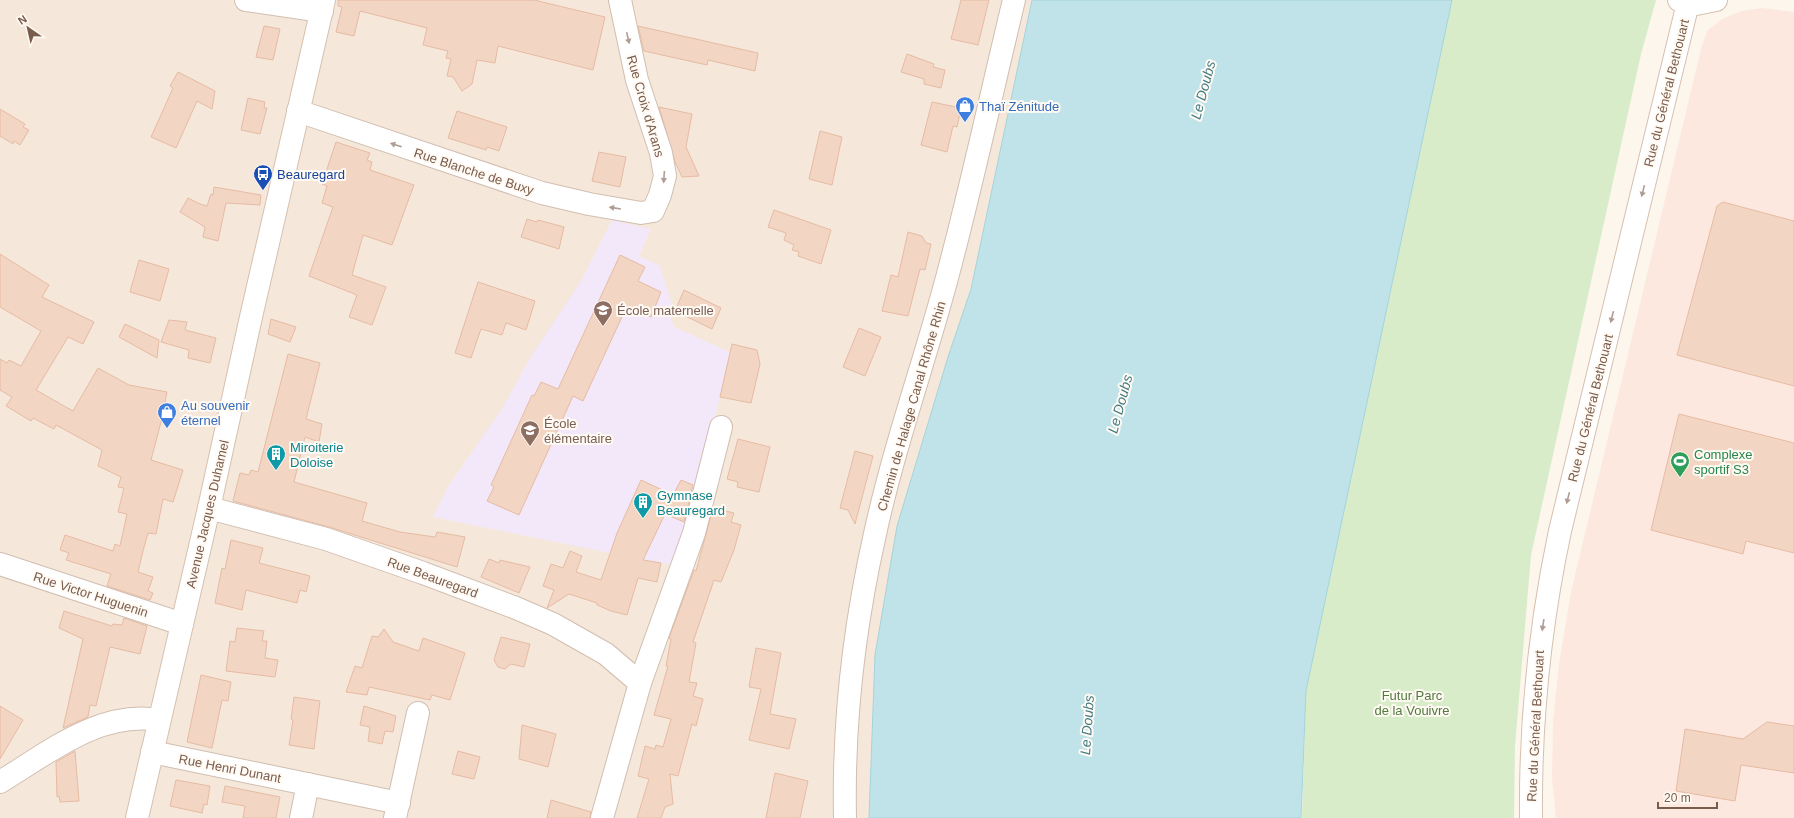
<svg xmlns="http://www.w3.org/2000/svg" width="1794" height="818" font-family="Arial,sans-serif">
<style>
.residential{fill:#f5e8da}
.commercial{fill:#fde8e0}
.education{fill:#f3e8fa}
.green{fill:#d8ecc9}
.water{fill:#bfe3e8;stroke:#a5d3da}
.building{fill:#f3d5c3;stroke:#e6bba3}
.lines{fill:none;stroke-linecap:round;stroke-linejoin:round}
.street-casing{stroke:#d1beb0;stroke-width:24}
.secondary-casing{stroke:#d6c0b0;stroke-width:24}
.street{stroke:#fff;stroke-width:22}
.secondary{stroke:#fff;stroke-width:22}
.oneway{fill:#af9d94}
.labels{text-anchor:middle;stroke-width:4;stroke-linejoin:round;paint-order:stroke}
.street-label{font-size:13px;fill:#7a5c4d;stroke:#fffaf3}
.shop-label{font-size:13px;fill:#366cbe;stroke:#fffaf3;text-anchor:start}
.transit-label{font-size:13px;fill:#164399;stroke:#fffaf3;text-anchor:start}
.education-label{font-size:13px;fill:#785e54;stroke:#fffaf3;text-anchor:start}
.culture-label{font-size:13px;fill:#0d838f;stroke:#fffaf3;text-anchor:start}
.leisure-label{font-size:13px;fill:#27864d;stroke:#fffaf3;text-anchor:start}
.park-label{font-size:13px;fill:#537a41;stroke:#fffaf3}
.water-label{font-size:14px;font-style:italic;fill:#437c86;stroke:#fffaf3}
</style>
<rect width="100%" height="100%" fill="#fdf6ec"/>
<path class="residential" d="M0,0H1032L971,289L948,357L897,526L875,655L869,818H0Z"/>
<path class="commercial" d="M1762,8L1794,12V818H1556L1552,779L1553,722L1559,664L1571,592L1702,45L1708,30L1722,19L1741,11Z"/>
<path class="education" d="M612,220L651,229L639,256L660,266L672,305L669,312L674,327L730,352L700,484L675,566L433,517L448,487L503,407L530,358L581,281Z"/>
<path class="green" d="M1452,0H1656L1641,54L1531,555L1515,746L1514,818H1302L1306,691Z"/>
<path class="water" d="M1032,0H1452L1306,691L1301,818H869L875,655L897,526L948,357L971,289Z"/>
<g class="building">
<path d="M338,0H534L605,17L593,70L498,46L495,63L477,60L472,84L462,91L453,77L447,76L451,59L446,58L448,51L423,45L427,28L360,11L354,36L336,32L342,7L338,6Z"/>
<path d="M961,0H989L978,45L951,39Z"/>
<path d="M264,26L280,29L273,60L256,57Z"/>
<path d="M638,26L758,53L755,71L708,60L707,65L644,51Z"/>
<path d="M907,54L934,64L933,67L945,70L941,88L924,84V79L901,72Z"/>
<path d="M178,72L215,91L212,109L197,101L176,148L151,137L173,88L170,86Z"/>
<path d="M248,98L265,102L264,108H267L260,134L241,130Z"/>
<path d="M932,102L961,108L957,127L953,126L947,152L921,145Z"/>
<path d="M659,107L692,114L686,147L699,176L682,177L675,162Z"/>
<path d="M0,109L25,124L23,127L29,130L20,145L14,141L13,144L0,136Z"/>
<path d="M457,111L507,127L499,151L487,147L486,150L448,138Z"/>
<path d="M820,131L842,137L832,185L809,179Z"/>
<path d="M336,142L370,153L367,160L372,162L370,170L414,185L392,245L363,235L352,275L386,287L372,325L349,317L357,295L309,276L333,207L322,203L327,186L322,184Z"/>
<path d="M599,152L626,157L620,187L592,181Z"/>
<path d="M214,187L261,195L260,205L226,203L218,241L203,237L205,227L180,212L188,198L200,204L207,206L211,194L213,195Z"/>
<path d="M1723,202L1794,221V386L1677,355L1717,206Z"/>
<path d="M774,210L831,230L821,264L798,256L799,252L792,250L794,245L784,240L786,233L768,227Z"/>
<path d="M527,219L537,222L538,220L564,227L559,249L521,237Z"/>
<path d="M908,232L922,236L926,243L931,244L925,270L920,269L908,316L882,311L891,275L898,277Z"/>
<path d="M0,254L49,285L42,297L94,322L83,344L68,337L36,390L73,411L98,368L129,385L167,392L165,402L166,403L151,460L183,470L173,502L163,499L156,534L148,533L143,551L138,572L153,577L148,591L153,593L150,600L107,586L111,574L66,560L69,553L60,550L65,535L113,551L115,544L120,546L127,514L118,512L124,488L118,487L121,477L98,466L102,450L56,425L54,429L33,418L31,421L6,406L12,397L0,390V359L7,363L9,360L21,366L41,331L0,307Z"/>
<path d="M620,255L645,267L638,281L661,292L651,317L627,306L583,401L573,396L519,515L487,501L494,487L491,485L532,395L534,396L541,382L558,389Z"/>
<path d="M139,260L169,269L160,301L130,292Z"/>
<path d="M478,282L535,301L526,330L506,323L502,335L481,329L471,358L455,353Z"/>
<path d="M684,290L721,308L712,329L675,311Z"/>
<path d="M271,319L296,327L290,342L268,334Z"/>
<path d="M169,320L187,322L185,330L216,338L210,363L188,358L189,350L161,342Z"/>
<path d="M125,324L159,340L157,358L119,337Z"/>
<path d="M859,328L881,337L865,376L843,367Z"/>
<path d="M732,344L757,350L760,364L751,403L720,397Z"/>
<path d="M288,354L320,363L306,419L322,424L319,442L305,437L294,482L367,503L362,521L400,532L435,537L437,532L465,537L457,567L329,527L233,501L240,473L249,475L251,470L258,472Z"/>
<path d="M1679,414L1794,443V553L1746,541L1743,554L1651,530Z"/>
<path d="M738,439L770,447L759,492L737,487L738,482L727,479Z"/>
<path d="M855,451L873,456L855,524L848,510L840,508Z"/>
<path d="M641,480L673,495L681,480L693,485L684,522L665,514L643,560L661,563L657,582L638,578L627,615L611,611L597,605V603L569,594L547,608L554,590L543,586L551,564L563,568L570,551L582,556L576,572L601,580L617,533Z"/>
<path d="M713,508L734,513L731,522L741,525L734,550L721,582L714,580L693,642L696,643L689,682L697,683L693,696L703,699L696,726L692,724L678,776L670,774L673,804L665,807L661,818H637L649,779L638,776L645,746L655,749L656,745L663,747L671,719L654,715L668,666H666L671,639L669,638L694,570L696,571Z"/>
<path d="M231,540L263,548L259,563L310,576L306,592L300,590L297,603L246,590L242,610L215,603L222,568L225,569Z"/>
<path d="M489,559L499,563L500,560L530,567L519,593L481,577Z"/>
<path d="M64,611L112,626L113,624L122,625L124,618L147,626L140,654L110,647L96,706L90,705L88,717L63,728L83,639L59,628Z"/>
<path d="M237,628L264,631L262,641H267L265,658L278,660L275,677L226,671L230,641L235,642Z"/>
<path d="M384,629L393,642L419,651L423,638L465,653L450,700L432,695L430,700L369,687L367,695L346,692L355,666L362,668L372,636L378,637Z"/>
<path d="M501,637L530,644L524,667L511,664L505,669L498,667L494,660Z"/>
<path d="M756,648L781,653L770,714L796,719L789,749L749,740L761,689L749,687Z"/>
<path d="M201,675L231,682L228,701L222,700L212,748L187,742Z"/>
<path d="M294,697L320,701L314,749L289,745L293,720L291,719Z"/>
<path d="M0,706L23,720L0,759Z"/>
<path d="M364,706L396,716L393,732L385,731L382,744L368,741L370,727L360,725Z"/>
<path d="M1767,722L1794,726V773L1741,765L1735,801L1676,791L1685,729L1743,739Z"/>
<path d="M522,725L556,734L548,767L519,759Z"/>
<path d="M75,751L79,801L60,802L59,796L57,797L56,762Z"/>
<path d="M458,751L480,757L474,779L452,774Z"/>
<path d="M775,773L808,781L800,818H766Z"/>
<path d="M176,780L210,786L207,805L204,804L202,813L170,806Z"/>
<path d="M225,786L280,797L276,818H243L245,806L222,802Z"/>
<path d="M551,800L591,812L590,818H547Z"/>
</g>
<g class="lines">
<defs>
<g id="street">
<path d="M246,0L322,11"/>
<path d="M298,111L542,193L589,204L641,213L653,211L660,195L665,176L661,153L637,80L620,0"/>
<path d="M209,508L326,539L423,573L516,608L553,624L606,654L640,683L602,818"/>
<path d="M0,564L182,624"/>
<path d="M640,683L694,533L721,427"/>
<path d="M152,752L399,803"/>
<path d="M0,782C48,753 100,710 159,720"/>
<path d="M301,818L308,784"/>
<path d="M395,818L418,713"/>
<path d="M845,818C843,722 854,627 875,534C894,446 925,361 948,274C972,184 992,91 1014,0"/>
</g>
<g id="secondary">
<path d="M1679,0L1696,4L1716,0"/>
<path d="M137,818L209,508L251,317L324,0"/>
<path d="M1531,818C1530,722 1540,625 1560,531L1688,3"/>
</g>
</defs>
<use href="#street" class="street-casing"/>
<use href="#secondary" class="secondary-casing"/>
<use href="#street" class="street"/>
<use href="#secondary" class="secondary"/>
</g>
<defs><path id="oneway-solid" d="M-6-.8H1V-3.2L6.5 0L1 3.2V.8H-6Z"/></defs>
<g class="oneway">
<use href="#oneway-solid" transform="translate(628 38) rotate(77)"/>
<use href="#oneway-solid" transform="translate(396 145) rotate(-162)"/>
<use href="#oneway-solid" transform="translate(664 177) rotate(94)"/>
<use href="#oneway-solid" transform="translate(1643 191) rotate(104)"/>
<use href="#oneway-solid" transform="translate(615 208) rotate(-171)"/>
<use href="#oneway-solid" transform="translate(1612 317) rotate(104)"/>
<use href="#oneway-solid" transform="translate(1568 498) rotate(104)"/>
<use href="#oneway-solid" transform="translate(1543 625) rotate(99)"/>
</g>
<defs>
<symbol id="shop-pin" viewBox="-11 -11 22 30"><path d="M0 17L-7.5 6A9.5 9.5 0 1 1 7.5 6Z" fill="#3f7fe0" stroke="#fffaf3"/><path d="M-5-2.5h2.3a2.7 3.5 0 0 1 5.4 0H5L5.5 6h-11ZM-1.5-2.5h3a1.5 2.3 0 0 0-3 0Z" fill="#fff"/></symbol>
<symbol id="bus-pin" viewBox="-11 -11 22 30"><path d="M0 17L-7.5 6A9.5 9.5 0 1 1 7.5 6Z" fill="#1a4fb4" stroke="#fffaf3"/><path d="M-5-6H5V4H4V6H2V4H-2V6H-4V4H-5ZM-3.5-4V0h7V-4ZM-3.5 1.2v1.5H-2V1.2ZM2 1.2v1.5H3.5V1.2Z" fill="#fff"/></symbol>
<symbol id="school-pin" viewBox="-11 -11 22 30"><path d="M0 17L-7.5 6A9.5 9.5 0 1 1 7.5 6Z" fill="#8d6e63" stroke="#fffaf3"/><path d="M0-5L7-2L0 1L-7-2ZM-4 1L0 2.5L4 1V4Q0 6-4 4Z" fill="#fff"/></symbol>
<symbol id="building-pin" viewBox="-11 -11 22 30"><path d="M0 17L-7.5 6A9.5 9.5 0 1 1 7.5 6Z" fill="#0f9aa8" stroke="#fffaf3"/><path d="M-4-6H4V6H1V3H-1V6H-4ZM-2.5-4.3h1.7v1.8h-1.7ZM.8-4.3h1.7v1.8H.8ZM-2.5-1h1.7V.8h-1.7ZM.8-1h1.7V.8H.8Z" fill="#fff"/></symbol>
<symbol id="stadium-pin" viewBox="-11 -11 22 30"><path d="M0 17L-7.5 6A9.5 9.5 0 1 1 7.5 6Z" fill="#2e9e5b" stroke="#fffaf3"/><path d="M0-5a6.5 5 0 1 0 0 10a6.5 5 0 1 0 0-10ZM-3.5-1.8h7v3.6h-7Z" fill="#fff"/></symbol>
</defs>
<g fill-rule="evenodd">
<use href="#shop-pin" x="954" y="95" width="22" height="30"/>
<use href="#bus-pin" x="252" y="163" width="22" height="30"/>
<use href="#school-pin" x="592" y="299" width="22" height="30"/>
<use href="#shop-pin" x="156" y="401" width="22" height="30"/>
<use href="#school-pin" x="519" y="419" width="22" height="30"/>
<use href="#building-pin" x="265" y="443" width="22" height="30"/>
<use href="#stadium-pin" x="1669" y="450" width="22" height="30"/>
<use href="#building-pin" x="632" y="491" width="22" height="30"/>
</g>
<g class="labels">
<g class="street-label">
<text transform="translate(1666 93) rotate(-76)" y="5">Rue du Général Bethouart</text>
<text transform="translate(646 106) rotate(74)" y="5">Rue Croix d'Arans</text>
<text transform="translate(474 171) rotate(18)" y="5">Rue Blanche de Buxy</text>
<text transform="translate(911 406) rotate(-74)" y="5">Chemin de Halage Canal Rhône Rhin</text>
<text transform="translate(1590 408) rotate(-76)" y="5">Rue du Général Bethouart</text>
<text transform="translate(207 514) rotate(-77)" y="5">Avenue Jacques Duhamel</text>
<text transform="translate(433 577) rotate(20)" y="5">Rue Beauregard</text>
<text transform="translate(91 594) rotate(18)" y="5">Rue Victor Huguenin</text>
<text transform="translate(1535 726) rotate(-87)" y="5">Rue du Général Bethouart</text>
<text transform="translate(230 768) rotate(11)" y="5">Rue Henri Dunant</text>
</g>
<g class="shop-label">
<text x="979" y="111">Thaï Zénitude</text>
<text x="181" y="410">Au souvenir<tspan x="181" dy="15">éternel</tspan></text>
</g>
<g class="transit-label">
<text x="277" y="179">Beauregard</text>
</g>
<g class="education-label">
<text x="617" y="315">École maternelle</text>
<text x="544" y="428">École<tspan x="544" dy="15">élémentaire</tspan></text>
</g>
<g class="culture-label">
<text x="290" y="452">Miroiterie<tspan x="290" dy="15">Doloise</tspan></text>
<text x="657" y="500">Gymnase<tspan x="657" dy="15">Beauregard</tspan></text>
</g>
<g class="leisure-label">
<text x="1694" y="459">Complexe<tspan x="1694" dy="15">sportif S3</tspan></text>
</g>
<g class="park-label">
<text x="1412" y="700">Futur Parc<tspan x="1412" dy="15">de la Vouivre</tspan></text>
</g>
<g class="water-label">
<text transform="translate(1203 90) rotate(-75)" y="5">Le Doubs</text>
<text transform="translate(1120 404) rotate(-75)" y="5">Le Doubs</text>
<text transform="translate(1087 725) rotate(-86)" y="5">Le Doubs</text>
</g>
</g>
<g transform="translate(28 28) rotate(326)" stroke="#fffaf3" stroke-width="3" paint-order="stroke">
<path d="M0-3L7 15L0 10L-7 15Z" fill="#7a5c4d"/>
<text y="-6" font-size="11" font-weight="bold" text-anchor="middle" fill="#7a5c4d">N</text>
</g>
<path d="M1658 802v6h59v-6" fill="none" stroke="#7a5c4d" stroke-width="2"/>
<text x="1664" y="802" font-size="12" fill="#7a5c4d" stroke="#fffaf3" stroke-width="3" paint-order="stroke">20 m</text>
</svg>
